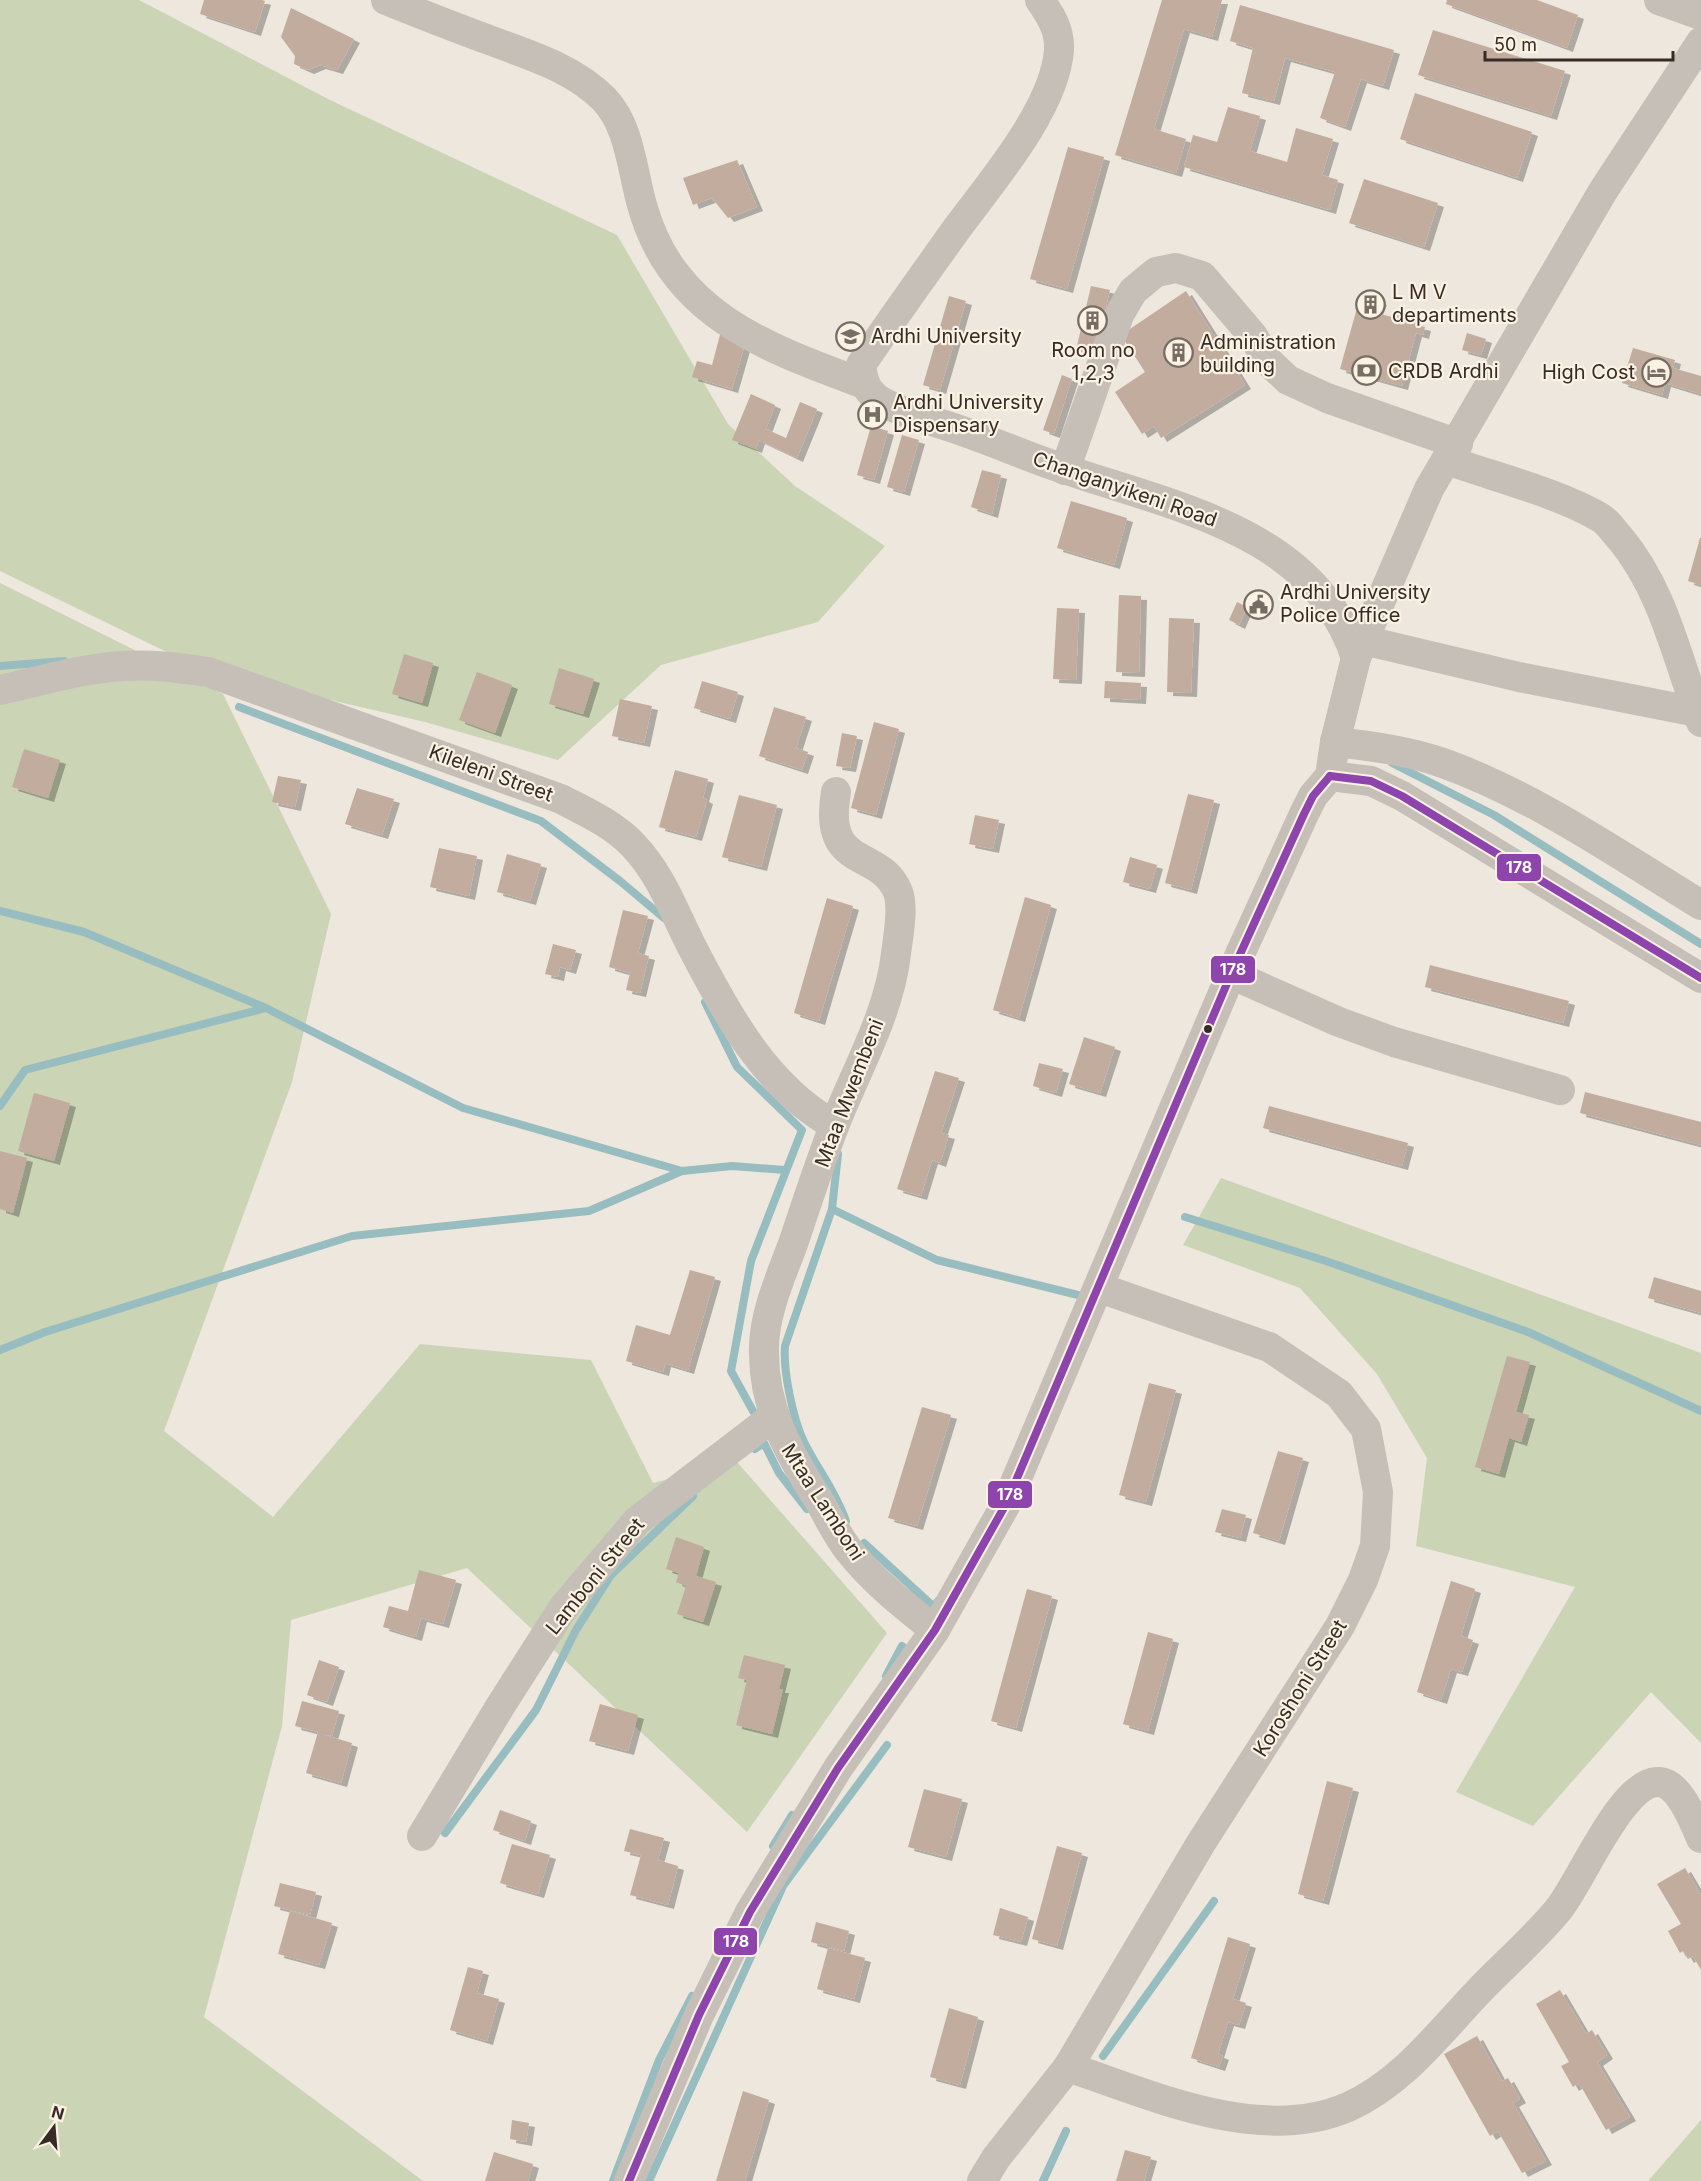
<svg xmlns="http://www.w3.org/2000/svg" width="1701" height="2181" font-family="Inter,sans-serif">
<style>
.green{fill:#cbd4b5}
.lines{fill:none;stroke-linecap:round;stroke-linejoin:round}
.stream{stroke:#98bdc0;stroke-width:8}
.building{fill:#c2ac9d;filter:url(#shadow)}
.minor{stroke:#c5bfb7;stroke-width:30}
.bus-1-casing{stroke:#fbf2e3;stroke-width:12}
.bus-1{stroke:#8e44ad;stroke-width:8}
.bus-dot{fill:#362c25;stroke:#fbf2e3;stroke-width:2}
.labels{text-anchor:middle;stroke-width:4.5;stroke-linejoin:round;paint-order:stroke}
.poi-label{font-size:20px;fill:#362c25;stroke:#fbf2e3;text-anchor:start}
.street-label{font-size:20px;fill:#362c25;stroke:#fbf2e3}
.line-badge{stroke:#fbf2e3;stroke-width:2}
.badge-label{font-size:16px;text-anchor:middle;font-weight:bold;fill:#fff}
</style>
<defs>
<filter id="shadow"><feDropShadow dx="6" dy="4" stdDeviation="0" flood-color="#0004"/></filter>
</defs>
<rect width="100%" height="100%" fill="#ede7dd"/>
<g class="green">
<path d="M0,0H139L330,100L617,235L728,424L795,486L885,546L818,622L661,665L558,760L425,722L206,671L0,571Z"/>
<path d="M0,583L223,694L331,914L292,1082L164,1431L273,1517L420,1344L591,1360L653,1483L737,1462L887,1633L747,1832L467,1568L291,1620L282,1726L204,2017L423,2181H0Z"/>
<path d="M1221,1178L1701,1353V1743L1651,1692L1533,1826L1456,1792L1575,1587L1416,1546L1427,1458L1377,1374L1300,1288L1183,1245Z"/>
<path d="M1701,2120V2181H1649V2180Z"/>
</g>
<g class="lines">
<g class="stream">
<path d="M0,666L64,661"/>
<path d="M239,707L541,821L620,881L664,918"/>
<path d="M1392,763L1494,815L1701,944"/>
<path d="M0,911L84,932L266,1008L463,1108L682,1171L732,1166L785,1170"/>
<path d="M705,1002L737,1067L802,1130L751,1261L731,1371L753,1411"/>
<path d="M0,1106L25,1070L266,1008"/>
<path d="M838,1154L832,1209L785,1346C783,1371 793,1419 804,1442C818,1470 835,1490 846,1521"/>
<path d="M832,1209L937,1260L1086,1297"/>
<path d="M1185,1217L1326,1261L1528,1332L1701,1411"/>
<path d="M0,1350L45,1332L352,1236L589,1211L682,1171"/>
<path d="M755,1449L764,1443L779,1473L807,1509"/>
<path d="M864,1543L934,1607L938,1601"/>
<path d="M886,1676L902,1646"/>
<path d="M445,1833L536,1710L576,1630L611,1575L693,1496"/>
<path d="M773,1846L792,1815"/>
<path d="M1103,2056L1214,1901"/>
<path d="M613,2181L659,2060L692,1996"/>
<path d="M649,2181L783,1886L887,1745"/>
<path d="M1043,2181L1066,2131"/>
</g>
</g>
<g class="building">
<path d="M204,0H262L265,1L255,32L200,14Z"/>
<path d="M1162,0H1222L1212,37L1184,29L1154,129L1186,139L1176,173L1115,155Z"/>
<path d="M1447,0H1537L1578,15L1567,48L1446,4Z"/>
<path d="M1240,5L1394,50L1383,86L1361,79L1345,127L1320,118L1335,72L1285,58L1274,101L1242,93L1253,48L1230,41Z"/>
<path d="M291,8L354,39L337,70L320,65L308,70L294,64L295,56L281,37Z"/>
<path d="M1433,30L1565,71L1551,116L1418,75Z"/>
<path d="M1415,93L1532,132L1517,178L1400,139Z"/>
<path d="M1228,107L1260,116L1250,151L1287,162L1296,128L1333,139L1322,175L1338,180L1330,210L1184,167L1193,135L1217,142Z"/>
<path d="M1068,147L1104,157L1067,289L1030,279Z"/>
<path d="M737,160L757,207L728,218L712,198L693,205L683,178Z"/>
<path d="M1364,179L1438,203L1424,247L1349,223Z"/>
<path d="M1091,286L1110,290L1094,355L1076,350Z"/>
<path d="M1186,291L1245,385L1161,438L1154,426L1142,434L1115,392L1145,372L1121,335Z"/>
<path d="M949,296L966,301L940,390L923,385Z"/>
<path d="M1364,297L1381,301L1377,311L1361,307Z"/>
<path d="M1357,308L1396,318L1398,311L1415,316L1413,324L1425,327L1423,335L1416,333L1402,386L1340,369Z"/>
<path d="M721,331L747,337L732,389L692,377L697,361L712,365Z"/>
<path d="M1467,333L1486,339L1481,355L1462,350Z"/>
<path d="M1633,348L1675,360L1673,368L1701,376V394L1665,383L1662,395L1622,383Z"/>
<path d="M1062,375L1072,379L1054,434L1043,430Z"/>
<path d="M751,394L775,405L766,429L786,438L800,402L817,409L797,458L759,440L756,449L732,440Z"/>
<path d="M871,426L888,431L874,480L857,475Z"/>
<path d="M902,435L919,440L904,492L887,487Z"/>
<path d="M982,470L1001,475L992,514L971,507Z"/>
<path d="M1071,501L1127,518L1114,565L1057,548Z"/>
<path d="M1700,538H1701V585L1688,581Z"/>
<path d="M1119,595L1141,596L1139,673L1116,672Z"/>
<path d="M1237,602L1247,607L1239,625L1229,620Z"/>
<path d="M1057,608L1079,609L1076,680L1053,679Z"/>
<path d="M1169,618L1194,619L1191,693L1167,692Z"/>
<path d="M404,654L433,663L422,703L392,694Z"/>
<path d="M559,668L594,679L583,714L549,704Z"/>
<path d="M477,672L512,685L495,733L459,720Z"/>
<path d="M702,681L738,692L730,719L694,708Z"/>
<path d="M1105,681L1141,683L1140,700L1104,698Z"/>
<path d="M620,699L652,706L644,743L612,736Z"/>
<path d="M774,707L806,717L796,748L808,752L802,770L759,756Z"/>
<path d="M874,722L899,729L876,815L851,808Z"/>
<path d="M842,733L857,736L850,768L836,766Z"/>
<path d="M24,749L60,760L48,798L12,787Z"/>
<path d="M675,770L708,779L703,798L707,800L696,837L659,827Z"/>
<path d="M278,776L301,780L295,807L272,802Z"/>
<path d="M357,788L394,799L382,835L345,824Z"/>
<path d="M1188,794L1214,800L1191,890L1165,883Z"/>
<path d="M739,795L777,805L761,867L722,857Z"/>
<path d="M975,815L999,820L993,849L969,844Z"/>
<path d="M439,848L477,856L469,896L430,887Z"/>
<path d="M507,854L541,864L530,901L497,892Z"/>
<path d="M1130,857L1157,865L1150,889L1123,882Z"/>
<path d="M1025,897L1051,905L1019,1018L993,1010Z"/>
<path d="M827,898L853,906L819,1021L794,1013Z"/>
<path d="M623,910L648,916L638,953L649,956L640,993L626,990L630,973L609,967Z"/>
<path d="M553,944L576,950L570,970L560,967L558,977L545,974Z"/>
<path d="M1430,965L1569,1001L1563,1023L1425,987Z"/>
<path d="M1084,1037L1115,1047L1100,1093L1069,1084Z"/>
<path d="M1039,1063L1063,1069L1056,1093L1033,1086Z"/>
<path d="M935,1071L959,1078L941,1133L949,1135L940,1163L932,1160L921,1196L897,1189Z"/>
<path d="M1585,1092L1701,1122V1145L1580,1113Z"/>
<path d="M34,1093L70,1103L54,1161L18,1151Z"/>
<path d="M1269,1106L1408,1143L1402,1166L1263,1128Z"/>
<path d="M0,1151L27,1158L13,1213L0,1209Z"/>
<path d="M690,1270L715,1277L688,1370L665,1363L663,1372L626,1361L636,1325L670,1335Z"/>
<path d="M1654,1277L1701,1291V1313L1648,1298Z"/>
<path d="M1507,1356L1530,1362L1516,1412L1529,1415L1521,1442L1509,1438L1499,1474L1475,1467Z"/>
<path d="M1149,1383L1176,1390L1146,1502L1119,1495Z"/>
<path d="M922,1407L951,1415L917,1526L888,1518Z"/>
<path d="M1278,1451L1303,1458L1279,1541L1253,1533Z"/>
<path d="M1222,1509L1246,1515L1240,1538L1215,1532Z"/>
<path d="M676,1537L704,1547L696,1576L716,1582L703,1622L677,1614L686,1586L676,1582L679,1573L666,1569Z"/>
<path d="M419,1570L456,1580L443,1624L421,1618L416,1637L383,1627L389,1606L408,1611Z"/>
<path d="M1451,1581L1475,1589L1461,1636L1473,1640L1462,1672L1451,1669L1441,1700L1417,1692Z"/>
<path d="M1027,1589L1052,1596L1016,1728L991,1721Z"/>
<path d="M1148,1632L1173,1639L1148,1731L1123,1724Z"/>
<path d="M744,1655L785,1665L779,1689H783L772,1734L736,1725L747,1680L738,1678Z"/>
<path d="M319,1660L339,1667L327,1702L307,1695Z"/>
<path d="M302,1701L339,1711L332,1736L321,1734L352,1743L341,1783L306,1773L318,1732L295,1726Z"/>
<path d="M600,1704L638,1715L628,1751L589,1741Z"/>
<path d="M1327,1781L1353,1788L1323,1901L1298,1894Z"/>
<path d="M924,1789L962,1799L946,1857L908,1847Z"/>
<path d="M500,1810L531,1821L525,1841L493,1830Z"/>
<path d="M630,1829L664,1838L658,1860L678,1866L668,1905L630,1895L641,1855L624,1851Z"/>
<path d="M512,1844L550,1855L538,1894L500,1883Z"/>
<path d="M1057,1846L1082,1853L1057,1946L1032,1939Z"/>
<path d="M1685,1868L1701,1895V1970L1693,1956L1688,1959L1683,1951L1680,1953L1668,1931L1681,1924L1657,1884Z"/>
<path d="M280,1883L316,1892L310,1915L274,1906Z"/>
<path d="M1000,1908L1028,1917L1021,1942L993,1935Z"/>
<path d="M290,1911L332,1923L319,1965L278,1954Z"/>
<path d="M816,1922L849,1931L844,1951L811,1942Z"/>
<path d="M1228,1937L1250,1944L1233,1999L1246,2003L1239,2025L1228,2022L1218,2054L1223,2056L1219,2067L1191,2058Z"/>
<path d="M828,1948L865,1958L854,1999L817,1989Z"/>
<path d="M468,1967L483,1971L477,1993L499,1999L487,2041L450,2030Z"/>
<path d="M1560,1990L1586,2034L1592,2030L1607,2055L1597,2062L1630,2117L1606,2130L1579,2083L1573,2087L1561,2066L1569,2062L1536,2004Z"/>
<path d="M949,2008L978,2017L960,2085L930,2077Z"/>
<path d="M1477,2036L1502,2081L1508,2078L1520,2099L1513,2103L1546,2161L1522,2173L1498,2131L1490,2136L1444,2054Z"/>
<path d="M743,2091L769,2100L745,2181H716Z"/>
<path d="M512,2120L529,2123L526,2142L510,2139Z"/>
<path d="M1125,2150L1151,2157L1144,2181H1116Z"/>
<path d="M494,2152L533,2164L528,2181H485Z"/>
</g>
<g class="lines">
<g class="minor">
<path d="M386,0C421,14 456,28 492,41C531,56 573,68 604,99C630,126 632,170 642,205C672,315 767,348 864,384"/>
<path d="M1040,0C1051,16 1060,30 1059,50C1055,108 992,181 958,227C925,273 892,319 861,365C863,380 866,391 879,400C900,413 941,423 965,432C999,444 1033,459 1067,470C1176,507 1316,533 1356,658"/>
<path d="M1659,0L1701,15"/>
<path d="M1447,460C1494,477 1559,493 1601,518C1609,523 1614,532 1620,538C1664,591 1677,659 1701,722"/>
<path d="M1065,470L1119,315L1133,291L1156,272L1176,268L1202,276L1253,336L1268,361L1288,380L1327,398L1458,444"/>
<path d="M1363,640L1519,677L1697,712"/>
<path d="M0,690C41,681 82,668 124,666C152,664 180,668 208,672L561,799C586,812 613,824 633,845C661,874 674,912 692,947C727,1015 766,1087 834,1125"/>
<path d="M1335,742C1371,746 1409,751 1443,763C1533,795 1619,855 1701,905"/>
<path d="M1330,776L1371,781L1402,796L1701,978"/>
<path d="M836,792C822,872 880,847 898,892C904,909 898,936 896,954C889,1014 857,1068 835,1124C820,1162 807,1202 794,1241C782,1274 765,1310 764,1346C762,1407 789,1454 821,1504C830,1520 839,1539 851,1553C874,1582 906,1607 935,1630"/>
<path d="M1231,974L1339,1022L1394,1042L1560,1090"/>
<path d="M422,1836L501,1705L563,1608L637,1521L773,1417"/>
<path d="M1068,2067C1151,2095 1261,2145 1348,2107C1403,2082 1438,2034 1479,1991C1505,1964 1534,1939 1558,1910C1579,1886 1623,1778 1659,1782C1681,1784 1693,1821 1701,1838"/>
<path d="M629,2181L699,2015L750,1912L838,1768L935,1630L1006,1504L1231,974L1304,814L1313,796L1330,776L1335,742L1356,658L1429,489L1603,191L1701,42"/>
<path d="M982,2181L996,2158L1068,2067L1201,1843L1340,1626L1363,1580L1375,1546L1378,1492L1366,1429L1339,1394L1269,1347L1100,1288"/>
</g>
<defs>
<g id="bus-1">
<path d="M1330,776L1371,781L1402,796L1701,978"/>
<path d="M629,2181L699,2015L750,1912L838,1768L935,1630L1006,1504L1231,974L1304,814L1313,796L1330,776"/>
</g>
</defs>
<use href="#bus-1" class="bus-1-casing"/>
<use href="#bus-1" class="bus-1"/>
</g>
<defs>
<symbol id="building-ring" viewBox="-11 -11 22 22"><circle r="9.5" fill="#fbf2e3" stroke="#766d65" stroke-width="1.5"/><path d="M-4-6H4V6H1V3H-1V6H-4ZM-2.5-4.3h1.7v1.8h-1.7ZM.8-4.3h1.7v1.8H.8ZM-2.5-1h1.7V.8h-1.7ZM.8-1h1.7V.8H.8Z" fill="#766d65"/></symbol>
<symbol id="university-ring" viewBox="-11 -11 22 22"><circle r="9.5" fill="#fbf2e3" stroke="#766d65" stroke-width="1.5"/><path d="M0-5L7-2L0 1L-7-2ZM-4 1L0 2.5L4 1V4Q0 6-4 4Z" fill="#766d65"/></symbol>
<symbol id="bank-ring" viewBox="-11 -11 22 22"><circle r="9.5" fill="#fbf2e3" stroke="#766d65" stroke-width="1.5"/><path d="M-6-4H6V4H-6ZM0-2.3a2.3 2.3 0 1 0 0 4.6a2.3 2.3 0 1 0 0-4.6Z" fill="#766d65"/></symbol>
<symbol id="hotel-ring" viewBox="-11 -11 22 22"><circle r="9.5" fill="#fbf2e3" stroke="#766d65" stroke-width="1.5"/><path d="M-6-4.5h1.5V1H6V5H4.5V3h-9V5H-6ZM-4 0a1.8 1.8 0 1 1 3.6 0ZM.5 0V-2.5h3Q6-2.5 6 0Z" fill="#766d65"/></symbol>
<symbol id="hospital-ring" viewBox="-11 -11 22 22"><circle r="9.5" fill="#fbf2e3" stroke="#766d65" stroke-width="1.5"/><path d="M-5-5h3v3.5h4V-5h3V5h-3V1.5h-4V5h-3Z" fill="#766d65"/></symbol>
<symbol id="civic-ring" viewBox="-11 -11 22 22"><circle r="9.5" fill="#fbf2e3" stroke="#766d65" stroke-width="1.5"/><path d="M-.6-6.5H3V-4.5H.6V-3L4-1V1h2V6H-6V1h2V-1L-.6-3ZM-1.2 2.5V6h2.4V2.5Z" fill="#766d65"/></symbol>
</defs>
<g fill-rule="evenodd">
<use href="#building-ring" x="1354" y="288" width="33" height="33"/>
<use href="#building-ring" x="1076" y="304" width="33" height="33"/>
<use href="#university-ring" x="834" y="320" width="33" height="33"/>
<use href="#building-ring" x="1162" y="336" width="33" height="33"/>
<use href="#bank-ring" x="1350" y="354" width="33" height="33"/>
<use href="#hotel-ring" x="1640" y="356" width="33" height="33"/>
<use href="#hospital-ring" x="856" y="398" width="33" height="33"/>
<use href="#civic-ring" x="1242" y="588" width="33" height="33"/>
</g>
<circle class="bus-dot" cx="1208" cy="1029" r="5"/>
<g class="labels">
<g class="poi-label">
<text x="1392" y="299">L M V<tspan x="1392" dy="23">departiments</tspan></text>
<text x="871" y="343">Ardhi University</text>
<text x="1200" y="349">Administration<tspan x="1200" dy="23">building</tspan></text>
<text x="1093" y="357" text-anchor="middle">Room no<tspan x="1093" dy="23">1,2,3</tspan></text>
<text x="1388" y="378">CRDB Ardhi</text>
<text x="1635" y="379" text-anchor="end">High Cost</text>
<text x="893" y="409">Ardhi University<tspan x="893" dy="23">Dispensary</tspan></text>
<text x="1280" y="599">Ardhi University<tspan x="1280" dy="23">Police Office</tspan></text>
</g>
<g class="street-label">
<text transform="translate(1125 489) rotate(19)" y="7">Changanyikeni Road</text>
<text transform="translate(491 773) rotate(20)" y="7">Kileleni Street</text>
<text transform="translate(849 1093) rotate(-69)" y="7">Mtaa Mwembeni</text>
<text transform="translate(823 1502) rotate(57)" y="7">Mtaa Lamboni</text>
<text transform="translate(595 1576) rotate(-51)" y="7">Lamboni Street</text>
<text transform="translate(1300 1688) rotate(-58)" y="7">Koroshoni Street</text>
</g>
</g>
<g class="line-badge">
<rect x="1496" y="853" width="46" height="29" rx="6" fill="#8e44ad"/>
<rect x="1210" y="955" width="46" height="29" rx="6" fill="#8e44ad"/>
<rect x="987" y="1480" width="46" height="29" rx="6" fill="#8e44ad"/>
<rect x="713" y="1927" width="45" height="29" rx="6" fill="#8e44ad"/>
</g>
<g class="badge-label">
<text x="1519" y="873">178</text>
<text x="1233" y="975">178</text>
<text x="1010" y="1500">178</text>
<text x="736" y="1947">178</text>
</g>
<g transform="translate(54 2127) rotate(16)" stroke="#fbf2e3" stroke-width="4.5" paint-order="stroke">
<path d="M0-4.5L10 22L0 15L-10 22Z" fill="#362c25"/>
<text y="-9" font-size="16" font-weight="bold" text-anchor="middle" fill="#362c25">N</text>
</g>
<path d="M1485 51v9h188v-9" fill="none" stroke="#362c25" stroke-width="3"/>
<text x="1494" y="51" font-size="18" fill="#362c25" stroke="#fbf2e3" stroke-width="4.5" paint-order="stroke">50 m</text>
</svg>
